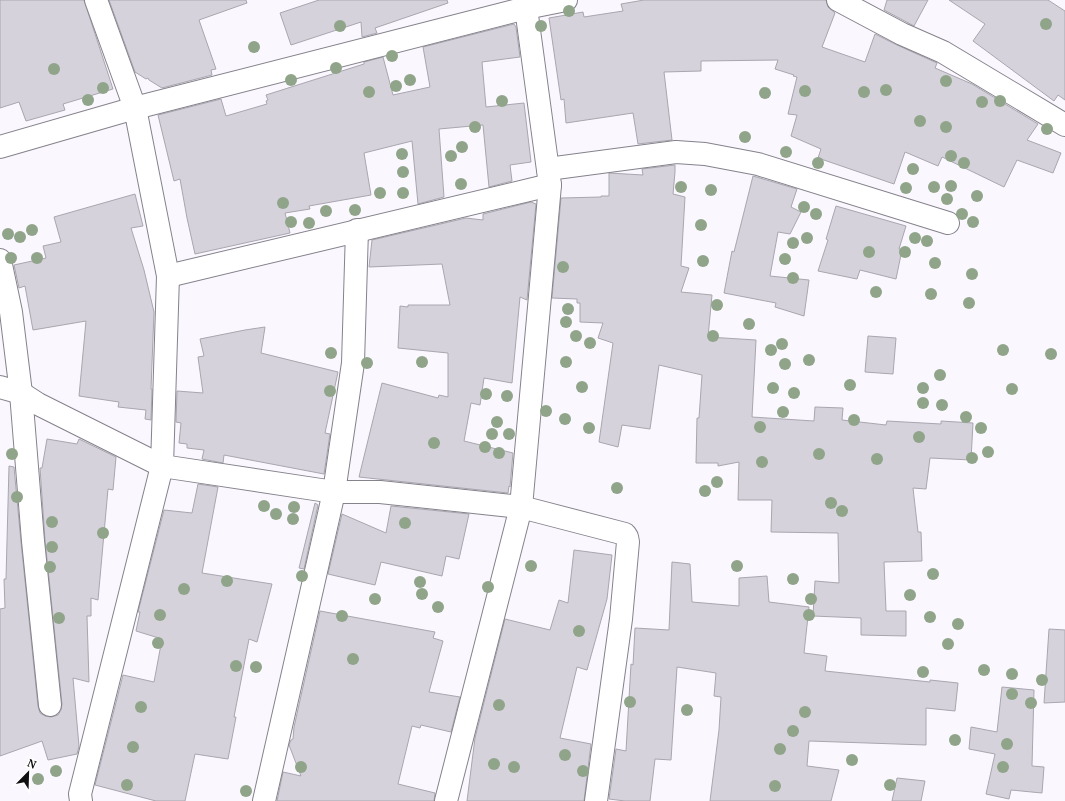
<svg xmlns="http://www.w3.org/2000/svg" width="1065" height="801" font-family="'PT Serif',serif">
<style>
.building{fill:#d5d2db;stroke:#a9a6af}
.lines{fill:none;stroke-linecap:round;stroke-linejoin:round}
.minor-casing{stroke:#85828b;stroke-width:24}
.minor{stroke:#fff;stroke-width:22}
.tree{fill:#90a48a}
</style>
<rect width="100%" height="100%" fill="#faf7ff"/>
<g class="building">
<path d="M0,0H84L113,89L63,104L65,110L26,121L19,102L0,108Z"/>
<path d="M109,0H246L247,3L199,20L216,69L211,70L212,75L162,88L149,80L148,78L146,79L135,72Z"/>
<path d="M319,0H447L448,3L375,28L377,33L362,37L361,22L291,45L280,13Z"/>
<path d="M644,0H826L828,7L835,13L822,47L865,62L875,34L897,45L937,63L935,68L972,84L1038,124L1027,140L1061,153L1053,173L1017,160L1004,187L942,157L938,166L905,152L894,184L818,158L821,149L791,136L797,115L788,114L797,77L793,76L794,75L775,69L778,60L701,61V71L664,72L672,140L638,144L633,113L566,123L564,99L561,100L549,18L583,12L584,17L623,11L621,4Z"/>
<path d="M887,0H928L914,26L884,10Z"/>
<path d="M949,0H1048L1065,11V100L1058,95L1054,101L973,41L985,24Z"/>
<path d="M514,24L516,27L520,57L482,62L486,107L524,103L531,162L510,165L512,181L489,187L483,125L439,129L444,197L418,204L412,141L364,153L371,195L309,206L310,209L285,213L290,233L195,254L187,218L180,179L174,181L158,115L221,99L226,116L267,104L266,101L268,100L266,95L307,82L364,64V62L383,57L393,95L430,87L423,47Z"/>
<path d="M675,165V172L673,194L685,197L681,266L689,268L681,292L712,295L708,337L756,340L752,417L814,421L815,407L843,408L842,420L886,425L887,421L941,424V421L973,423L971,460L930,458L926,489L913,488L918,532H921L922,561L884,562L886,611H906V636L861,635V618L813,616L815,581L839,583L838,533L771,532L772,500H738L739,462L718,466V463H696L697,418H699L702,375L659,365L650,429L622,425L618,447L599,442L613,343L598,338L603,323L580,322V303H577V299L552,298L561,198L601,197V196H609V173L643,175L642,169Z"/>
<path d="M753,176L797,189L791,207L801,212L790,234L778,232L770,276L809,280L804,316L775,307L776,303L724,293L732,251L734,252Z"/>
<path d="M135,194L143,226L131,228L144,270L154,312L151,389H152L151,420L145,419L146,410L118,407L119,402L79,396L86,321L33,330L25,286L19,288L14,265L46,258L43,246L61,242L54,217Z"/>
<path d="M531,202L536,204L527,300L520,297L512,383L484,378L480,405L471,403L464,441L513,453L510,487L509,486L508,493L359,477L382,383L438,398L439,395L448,397V353L398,348L400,306L408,307V305H450L442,264L369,267L372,240L466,218L483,220V214Z"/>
<path d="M836,206L906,226L899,249L902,250L896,279L860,270L857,279L818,271L828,240L826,239Z"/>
<path d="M265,327L261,353L338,372L325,433L330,434L324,474L224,455L223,463L202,459L204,450L187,448V444L179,443L181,423L176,422L177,391L203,393L198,357L204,356L200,339L245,330Z"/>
<path d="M868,336L896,338L893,374L865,372Z"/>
<path d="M47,439L77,444L79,439L116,457L113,490L108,489L98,600L91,598V616H87L89,682L73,678L79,746L77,754L48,760L42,741L0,756V609L5,608L4,579H6L9,466L14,467L21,542L38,706L40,713L45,716L51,717L58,715L61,710L62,704L45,540L40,468H42Z"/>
<path d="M198,484L218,487L202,573L272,584L257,642L249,639L234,717H236L228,759L195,754L185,801H156L95,785L123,675L154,682L162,639L136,631L140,612H138L164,510L192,513Z"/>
<path d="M315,503L318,505L304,569L299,568Z"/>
<path d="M391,506L469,514L459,559L446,556L442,576L381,562L375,585L328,574L342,514L386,533Z"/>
<path d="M574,550L612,555L607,599L587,670L577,667L560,738L591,744L584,801H467L475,738L505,619L550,630L559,600L568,603Z"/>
<path d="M672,562L690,564L692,602L739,606V578L767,576L769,602L809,607L804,653L827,656L825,671L930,682V680L958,683L955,711L926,708V745L809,741L807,766L839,770L831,801H710L719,730L721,697L714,696L716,673L677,667L671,760L655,759L650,801H625L609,799L616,749L626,751L631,664L633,665L635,628L669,630Z"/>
<path d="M320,611L435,632L433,638L443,641L429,692L460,697L451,732L421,725L420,728L412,726L398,784L435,793L434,801H277L283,772L301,776L289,745L291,740L293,739L294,727Z"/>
<path d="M1049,629L1065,630V702L1044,703Z"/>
<path d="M1002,687L1034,690L1032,766L1044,767L1042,793L1011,790L1009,799L986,794L995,754L969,749L971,727L997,732Z"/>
<path d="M897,778L925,781L921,801H892Z"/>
</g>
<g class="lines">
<defs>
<g id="minor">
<path d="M838,0L902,34L943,52L1065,125"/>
<path d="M0,147L135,108L526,8L566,0"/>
<path d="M548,169L676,152L705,154L758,164L948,223"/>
<path d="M0,260L11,312L21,393L33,541L50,705"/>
<path d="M168,276L550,185"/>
<path d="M0,387L21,393L38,404L162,466L334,492H380L521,507L625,534L627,537L628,542L621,619L596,801"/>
<path d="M81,801L80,794L162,466L168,276L135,108L96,0"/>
<path d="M264,801L334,492L353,363L357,230"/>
<path d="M446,801L521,507L550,185L526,8L524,0"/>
</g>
</defs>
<use href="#minor" class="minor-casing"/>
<use href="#minor" class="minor"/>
</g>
<g class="tree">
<circle cx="569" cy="11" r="6"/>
<circle cx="1046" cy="24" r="6"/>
<circle cx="340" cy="26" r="6"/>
<circle cx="541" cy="26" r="6"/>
<circle cx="254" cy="47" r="6"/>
<circle cx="392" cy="56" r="6"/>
<circle cx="336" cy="68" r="6"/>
<circle cx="54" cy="69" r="6"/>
<circle cx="291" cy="80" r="6"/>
<circle cx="410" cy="80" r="6"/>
<circle cx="946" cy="81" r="6"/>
<circle cx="396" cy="86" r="6"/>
<circle cx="103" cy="88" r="6"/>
<circle cx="886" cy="90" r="6"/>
<circle cx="805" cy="91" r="6"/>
<circle cx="369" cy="92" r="6"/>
<circle cx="864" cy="92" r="6"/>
<circle cx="765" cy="93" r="6"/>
<circle cx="88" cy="100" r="6"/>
<circle cx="502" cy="101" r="6"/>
<circle cx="1000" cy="101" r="6"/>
<circle cx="982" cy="102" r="6"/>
<circle cx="920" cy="121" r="6"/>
<circle cx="475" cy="127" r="6"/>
<circle cx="946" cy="127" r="6"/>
<circle cx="1047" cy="129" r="6"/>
<circle cx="745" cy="137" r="6"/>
<circle cx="462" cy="147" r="6"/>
<circle cx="786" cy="152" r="6"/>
<circle cx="402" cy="154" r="6"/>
<circle cx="451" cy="156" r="6"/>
<circle cx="951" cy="156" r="6"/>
<circle cx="818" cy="163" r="6"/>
<circle cx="964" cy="163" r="6"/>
<circle cx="913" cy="169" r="6"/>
<circle cx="403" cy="172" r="6"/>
<circle cx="461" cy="184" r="6"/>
<circle cx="951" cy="186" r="6"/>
<circle cx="681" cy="187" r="6"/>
<circle cx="934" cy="187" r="6"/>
<circle cx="906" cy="188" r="6"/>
<circle cx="711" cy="190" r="6"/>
<circle cx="380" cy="193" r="6"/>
<circle cx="403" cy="193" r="6"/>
<circle cx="977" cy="196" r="6"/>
<circle cx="947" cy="199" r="6"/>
<circle cx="283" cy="203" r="6"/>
<circle cx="804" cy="207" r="6"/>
<circle cx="355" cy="210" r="6"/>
<circle cx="326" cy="211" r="6"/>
<circle cx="816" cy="214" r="6"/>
<circle cx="962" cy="214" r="6"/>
<circle cx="291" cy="222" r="6"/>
<circle cx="973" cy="222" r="6"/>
<circle cx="309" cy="223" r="6"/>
<circle cx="701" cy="225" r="6"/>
<circle cx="32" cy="230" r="6"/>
<circle cx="8" cy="234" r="6"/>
<circle cx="20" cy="237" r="6"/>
<circle cx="807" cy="238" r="6"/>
<circle cx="915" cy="238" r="6"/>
<circle cx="927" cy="241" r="6"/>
<circle cx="793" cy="243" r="6"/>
<circle cx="869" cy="252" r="6"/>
<circle cx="905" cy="252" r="6"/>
<circle cx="11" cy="258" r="6"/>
<circle cx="37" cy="258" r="6"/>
<circle cx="785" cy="259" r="6"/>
<circle cx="703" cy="261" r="6"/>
<circle cx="935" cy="263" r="6"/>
<circle cx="563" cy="267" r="6"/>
<circle cx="972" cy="274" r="6"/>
<circle cx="793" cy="278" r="6"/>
<circle cx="876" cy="292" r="6"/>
<circle cx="931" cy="294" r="6"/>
<circle cx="969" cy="303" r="6"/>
<circle cx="717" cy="305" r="6"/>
<circle cx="568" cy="309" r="6"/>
<circle cx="566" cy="322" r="6"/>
<circle cx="749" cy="324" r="6"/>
<circle cx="576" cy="336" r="6"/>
<circle cx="713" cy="336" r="6"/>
<circle cx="590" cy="343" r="6"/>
<circle cx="782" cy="344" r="6"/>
<circle cx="771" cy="350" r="6"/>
<circle cx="1003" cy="350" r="6"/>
<circle cx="331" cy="353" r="6"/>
<circle cx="1051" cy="354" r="6"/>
<circle cx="809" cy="360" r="6"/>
<circle cx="422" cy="362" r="6"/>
<circle cx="566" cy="362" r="6"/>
<circle cx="367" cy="363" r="6"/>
<circle cx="785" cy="364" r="6"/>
<circle cx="940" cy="375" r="6"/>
<circle cx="850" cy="385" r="6"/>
<circle cx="582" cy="387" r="6"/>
<circle cx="773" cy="388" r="6"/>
<circle cx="923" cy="388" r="6"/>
<circle cx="1012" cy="389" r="6"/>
<circle cx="330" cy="391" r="6"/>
<circle cx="794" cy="393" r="6"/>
<circle cx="486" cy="394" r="6"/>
<circle cx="507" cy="396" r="6"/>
<circle cx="923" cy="403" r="6"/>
<circle cx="942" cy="405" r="6"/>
<circle cx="546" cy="411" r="6"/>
<circle cx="783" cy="412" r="6"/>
<circle cx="966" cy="417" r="6"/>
<circle cx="565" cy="419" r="6"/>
<circle cx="854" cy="420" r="6"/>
<circle cx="497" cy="422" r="6"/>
<circle cx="760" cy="427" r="6"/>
<circle cx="589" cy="428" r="6"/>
<circle cx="981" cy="428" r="6"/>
<circle cx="492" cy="434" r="6"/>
<circle cx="509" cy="434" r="6"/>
<circle cx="919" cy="437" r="6"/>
<circle cx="434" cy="443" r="6"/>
<circle cx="485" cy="447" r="6"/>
<circle cx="988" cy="452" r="6"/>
<circle cx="499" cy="453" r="6"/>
<circle cx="12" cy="454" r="6"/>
<circle cx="819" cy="454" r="6"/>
<circle cx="972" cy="458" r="6"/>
<circle cx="877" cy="459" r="6"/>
<circle cx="762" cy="462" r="6"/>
<circle cx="717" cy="482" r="6"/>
<circle cx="617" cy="488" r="6"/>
<circle cx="705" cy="491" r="6"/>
<circle cx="17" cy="497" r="6"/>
<circle cx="831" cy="503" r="6"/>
<circle cx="264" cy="506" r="6"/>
<circle cx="294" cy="507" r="6"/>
<circle cx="842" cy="511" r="6"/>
<circle cx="276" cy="514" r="6"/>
<circle cx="293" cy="519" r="6"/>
<circle cx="52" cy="522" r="6"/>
<circle cx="405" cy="523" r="6"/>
<circle cx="103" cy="533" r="6"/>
<circle cx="52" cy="547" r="6"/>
<circle cx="531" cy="566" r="6"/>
<circle cx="737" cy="566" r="6"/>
<circle cx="50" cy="567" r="6"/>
<circle cx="933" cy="574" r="6"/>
<circle cx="302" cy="576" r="6"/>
<circle cx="793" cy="579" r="6"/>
<circle cx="227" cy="581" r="6"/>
<circle cx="420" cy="582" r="6"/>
<circle cx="488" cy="587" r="6"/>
<circle cx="184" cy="589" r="6"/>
<circle cx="422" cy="594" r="6"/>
<circle cx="910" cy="595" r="6"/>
<circle cx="375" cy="599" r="6"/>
<circle cx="811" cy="599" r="6"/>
<circle cx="438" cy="607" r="6"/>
<circle cx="160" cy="615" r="6"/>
<circle cx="809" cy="615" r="6"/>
<circle cx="342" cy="616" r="6"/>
<circle cx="930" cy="617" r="6"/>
<circle cx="59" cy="618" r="6"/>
<circle cx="958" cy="624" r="6"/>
<circle cx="579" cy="631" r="6"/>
<circle cx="158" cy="643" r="6"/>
<circle cx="948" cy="644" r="6"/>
<circle cx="353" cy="659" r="6"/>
<circle cx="236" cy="666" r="6"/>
<circle cx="256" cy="667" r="6"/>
<circle cx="984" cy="670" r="6"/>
<circle cx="923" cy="672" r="6"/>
<circle cx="1012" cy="674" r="6"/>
<circle cx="1042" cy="680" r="6"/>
<circle cx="1012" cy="694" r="6"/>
<circle cx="630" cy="702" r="6"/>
<circle cx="1031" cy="703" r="6"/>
<circle cx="499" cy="705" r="6"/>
<circle cx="141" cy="707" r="6"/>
<circle cx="687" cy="710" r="6"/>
<circle cx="805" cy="712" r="6"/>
<circle cx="793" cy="731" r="6"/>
<circle cx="955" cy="740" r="6"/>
<circle cx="1007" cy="744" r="6"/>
<circle cx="133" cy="747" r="6"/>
<circle cx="780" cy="749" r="6"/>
<circle cx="565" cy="755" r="6"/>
<circle cx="852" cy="760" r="6"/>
<circle cx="494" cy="764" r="6"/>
<circle cx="301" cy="767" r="6"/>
<circle cx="514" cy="767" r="6"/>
<circle cx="1003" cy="767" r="6"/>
<circle cx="56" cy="771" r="6"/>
<circle cx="583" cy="771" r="6"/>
<circle cx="38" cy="779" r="6"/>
<circle cx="127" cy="785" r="6"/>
<circle cx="890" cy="785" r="6"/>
<circle cx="775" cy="786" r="6"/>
<circle cx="246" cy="791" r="6"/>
</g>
<g transform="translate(28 773) rotate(23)" stroke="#ffffff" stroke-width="3" paint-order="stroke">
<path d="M0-3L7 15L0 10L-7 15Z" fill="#100f12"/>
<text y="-6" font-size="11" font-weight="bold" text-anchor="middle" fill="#100f12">N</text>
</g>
</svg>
